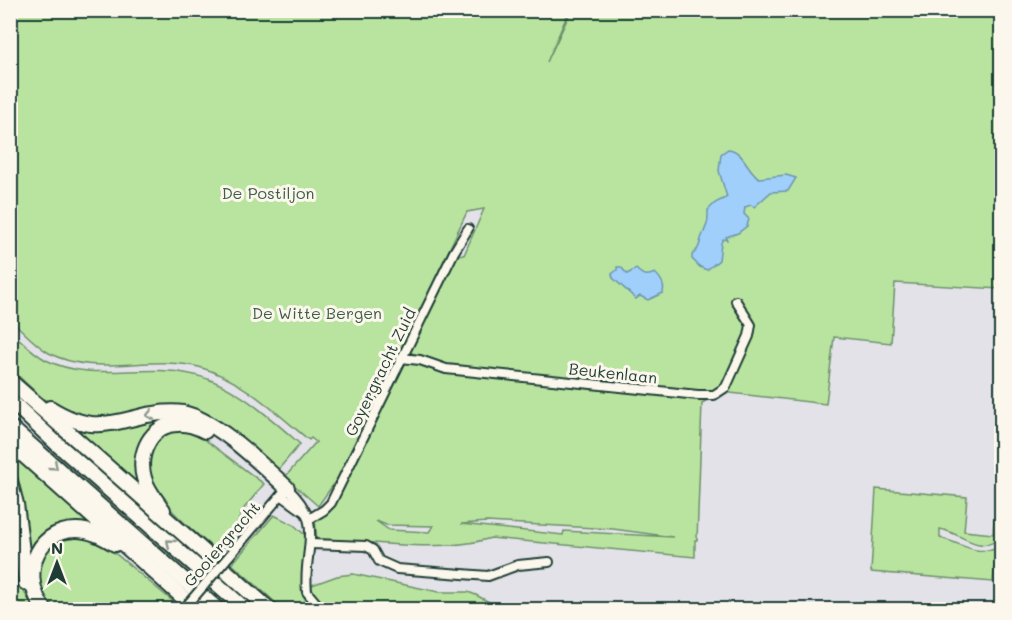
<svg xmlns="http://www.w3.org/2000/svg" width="1012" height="620" font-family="Mali,sans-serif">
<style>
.green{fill:#b9e4a0;stroke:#6c906a;stroke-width:1.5;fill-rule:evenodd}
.water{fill:#a0cffb;stroke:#6c95ab;stroke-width:1.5}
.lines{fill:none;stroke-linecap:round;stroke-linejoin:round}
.street-casing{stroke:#1f3d34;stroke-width:12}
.highway-casing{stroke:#1f3d34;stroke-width:18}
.street{stroke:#fbf7ec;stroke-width:8}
.highway{stroke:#fbf7ec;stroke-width:14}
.street-bridge-casing{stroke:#1f3d34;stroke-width:12;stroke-linecap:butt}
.street-bridge{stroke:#fbf7ec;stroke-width:8}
.oneway{stroke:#8d9a90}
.labels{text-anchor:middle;stroke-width:6;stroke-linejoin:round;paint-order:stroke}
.park-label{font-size:16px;fill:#3e5e4a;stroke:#fbf7ec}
.street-label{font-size:16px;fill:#1f3d34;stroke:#fbf7ec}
</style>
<rect width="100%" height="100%" fill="#e4e2e9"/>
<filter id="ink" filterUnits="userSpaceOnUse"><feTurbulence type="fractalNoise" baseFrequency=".0167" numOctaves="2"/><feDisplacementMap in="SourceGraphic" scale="12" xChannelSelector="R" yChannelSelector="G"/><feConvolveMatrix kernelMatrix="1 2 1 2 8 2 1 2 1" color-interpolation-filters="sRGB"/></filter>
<g filter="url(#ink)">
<g class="green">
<path d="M11,11H569L547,62L571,11H1001V289L895,283L891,343L834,337L826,404L722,392L702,403L697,540H695V557L491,538C443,553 375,542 323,539L317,542L315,518L335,504L405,360L415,362L417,355L409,352L457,254L464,255L484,209L467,212L345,468L318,506L285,477L316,442L311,438L309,440C275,412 242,379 199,367C150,354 95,378 49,353C35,345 23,331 11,320ZM376,521L386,525L433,526L429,532L389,530ZM487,522L613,529L673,537L564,531L563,535L461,524Z"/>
<path d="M10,331C22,341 33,353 46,360C92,383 142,363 190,374C232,382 268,416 300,444L277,471C255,453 222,418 196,410C179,404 159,406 141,410C121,413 98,420 77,416C51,411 30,386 11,369Z"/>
<path d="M176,415L151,429L144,491L69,424Z"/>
<path d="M186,430L204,439L264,484L242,511L234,533L219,553C194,531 145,495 147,459C147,455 150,450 152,447C161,429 168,431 186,430Z"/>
<path d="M10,452L102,535L60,529L28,572L11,475Z"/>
<path d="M876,489L967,497L964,531L993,534L994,520L999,521L997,540C979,554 959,532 940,529V538C962,543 972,555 996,549L993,582L871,572Z"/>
<path d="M10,503L23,590L34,609H11Z"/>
<path d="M274,515L294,525L307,537L302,588L305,599L315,609H283L232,564Z"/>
<path d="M67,535L88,537L105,545L176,604L171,610L50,609L43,599L36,576L43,550L54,541Z"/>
<path d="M353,574L439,592H468L476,595L502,609H328L312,593V585L337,576Z"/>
</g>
<g class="water">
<path d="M728,149C743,150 747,170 759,178L786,175L796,178L788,191L771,192L754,207L751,205L745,207L744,214L749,219L747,226L738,233L726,237L727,240L723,239L721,243L719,260L707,270L700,267L692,259V255C702,246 698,244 703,234C708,222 708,224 708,210L715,203L727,197L719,171L721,154Z"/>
<path d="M617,267H621L627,274L636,269C643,276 646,277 655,273C662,279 665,285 663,293L648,300L640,296L636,299L613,278L612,274L617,270Z"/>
</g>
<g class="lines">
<defs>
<g id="street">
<path d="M401,358L420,360L446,369L698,395H714L726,387L749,336L751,325L736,301"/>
<path d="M281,495L306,513"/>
<path d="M309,519L324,510L331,503L454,252L468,229"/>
<path d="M311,544L366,546L373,550L379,561L397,569L488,576L518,565L549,562"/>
<path d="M229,556L287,488C327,525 302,548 307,592L322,610"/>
</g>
<g id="highway">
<path d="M10,381L270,610"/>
<path d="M10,400L56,443L246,610"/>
<path d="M50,408C89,432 105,425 147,415C159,413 171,411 183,413C217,420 262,465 287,488"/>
<path d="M10,427L218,610"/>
<path d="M10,443L197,610"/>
<path d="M10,481L16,504L26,583"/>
<path d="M163,510C156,500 147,490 144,478C137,454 151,424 178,424C188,423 197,427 205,431"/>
<path d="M45,610C20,580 33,530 76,530C91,530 103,537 115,544"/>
</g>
</defs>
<use href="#street" class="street-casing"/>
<use href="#highway" class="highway-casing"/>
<use href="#street" class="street"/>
<use href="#highway" class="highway"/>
<defs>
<path id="street-bridge" d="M183,610L229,556"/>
</defs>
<use href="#street-bridge" class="street-bridge-casing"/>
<use href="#street-bridge" class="street-bridge"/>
</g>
<defs><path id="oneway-chevron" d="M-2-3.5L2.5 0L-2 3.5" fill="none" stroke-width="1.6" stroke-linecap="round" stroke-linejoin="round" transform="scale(1.5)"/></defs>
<g class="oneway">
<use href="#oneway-chevron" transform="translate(150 415) rotate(168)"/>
<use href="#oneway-chevron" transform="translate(54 466) rotate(41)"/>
<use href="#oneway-chevron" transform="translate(170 543) rotate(-139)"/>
</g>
</g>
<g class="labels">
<g class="park-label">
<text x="268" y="199">De Postiljon</text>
<text x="317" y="319">De Witte Bergen</text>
</g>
<g class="street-label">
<text transform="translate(380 372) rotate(-64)" y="6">Goyergracht Zuid</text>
<text transform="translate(613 373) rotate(6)" y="6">Beukenlaan</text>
<text transform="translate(222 544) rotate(-49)" y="6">Gooiergracht</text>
</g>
</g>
<rect width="1012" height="620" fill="none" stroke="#fbf7ec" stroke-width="36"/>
<rect x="18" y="18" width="976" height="584" fill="none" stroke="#1f3d34" stroke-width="2" filter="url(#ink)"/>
<g transform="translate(57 563)" stroke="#fbf7ec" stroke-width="4.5" paint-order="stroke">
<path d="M0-4.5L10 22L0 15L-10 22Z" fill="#1f3d34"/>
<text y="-9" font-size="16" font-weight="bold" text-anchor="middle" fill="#1f3d34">N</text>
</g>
</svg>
